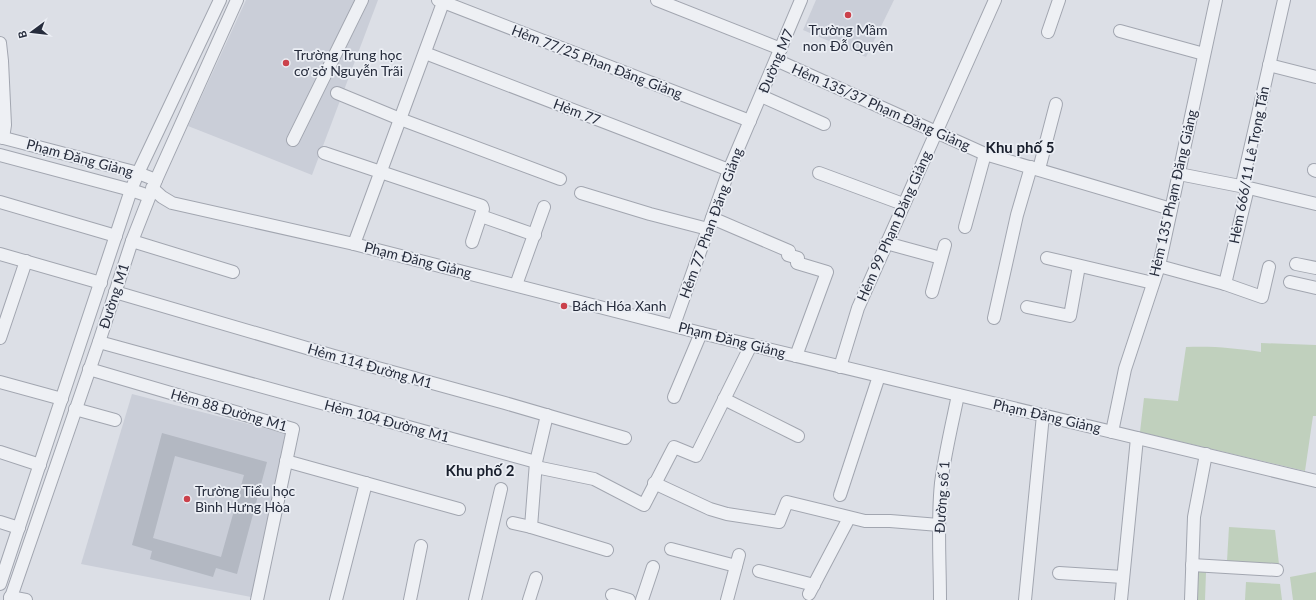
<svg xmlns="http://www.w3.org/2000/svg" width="1316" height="600" font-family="Lato,sans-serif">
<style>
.built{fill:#caced8}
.green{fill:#c0d0bd}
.building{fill:#b3b8c2;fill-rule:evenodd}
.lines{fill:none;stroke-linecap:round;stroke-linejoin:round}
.minor-casing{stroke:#a2a6b0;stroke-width:14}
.minor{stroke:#eef0f4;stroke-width:12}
.poi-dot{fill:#cb414b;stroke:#ebeef4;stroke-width:1.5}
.labels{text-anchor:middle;stroke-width:3.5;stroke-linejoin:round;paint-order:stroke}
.poi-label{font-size:14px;fill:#262c3c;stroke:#ebeef4;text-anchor:start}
.street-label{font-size:14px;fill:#262c3c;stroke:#ebeef4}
.neighbourhood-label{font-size:15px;font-weight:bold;fill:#181e2c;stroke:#ebeef4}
</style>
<rect width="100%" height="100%" fill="#dcdfe6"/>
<g class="built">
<path d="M246,0H378L312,175L188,126Z"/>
<path d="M816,0H894L866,57L803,30Z"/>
<path d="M132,394L287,434L251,597L81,564Z"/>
</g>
<g class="green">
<path d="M1261,343L1316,345V416H1313L1305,471L1140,432L1144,398L1178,401L1186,347C1214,346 1234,348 1261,352Z"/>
<path d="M1229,527L1275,530L1279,564L1227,561Z"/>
<path d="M1195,571L1206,572L1205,600H1194Z"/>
<path d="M1316,572V600H1293L1290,577Z"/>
<path d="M1246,582L1280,584L1282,600H1245Z"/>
</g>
<path class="building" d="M162,433L267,462L237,574L216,568L213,577L150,559L152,551L132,545ZM175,456L244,475L221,557L153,538Z"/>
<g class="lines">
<defs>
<g id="minor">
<path d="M438,0L750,121"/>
<path d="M657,0L781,49"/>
<path d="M1120,31L1204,54"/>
<path d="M1048,32L1059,0"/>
<path d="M0,43L2,61L5,125L3,138"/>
<path d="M425,53L729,170"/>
<path d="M776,60L985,154L1171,209"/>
<path d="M1269,65L1316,77"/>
<path d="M337,93L400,119L560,179"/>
<path d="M761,96L824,124"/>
<path d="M0,137L138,173L156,180"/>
<path d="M293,140L362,0"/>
<path d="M324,153L482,206L483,209L472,242"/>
<path d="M0,155L131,190L149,196"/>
<path d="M1039,169L1056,104"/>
<path d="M1314,170L1316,171"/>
<path d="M819,173L903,204"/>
<path d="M1179,174L1245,187L1316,204"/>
<path d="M152,188L162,197L172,203L354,244L701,333L1316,481"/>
<path d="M581,193L650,214L708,229"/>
<path d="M0,202L116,236"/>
<path d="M481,216L535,235"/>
<path d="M712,218L789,251L788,255L798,258L797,263L827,272L796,356"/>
<path d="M965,227L985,154"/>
<path d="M132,241L233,272"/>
<path d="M886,243L941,258"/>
<path d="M354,244L444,0"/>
<path d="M0,254L101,283"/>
<path d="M1047,258L1153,283"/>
<path d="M1296,264L1316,268"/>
<path d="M1159,266L1225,284L1262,297L1269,267"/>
<path d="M1290,282L1316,288"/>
<path d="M1225,284L1247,192L1243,180L1284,0"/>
<path d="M516,285L544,207"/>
<path d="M115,292L334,356L505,403L625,438"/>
<path d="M932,292L945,245"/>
<path d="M1027,307L1070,316L1079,266"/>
<path d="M994,318L1017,215L1031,167"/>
<path d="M674,325L729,170L801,0"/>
<path d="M0,338L26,261"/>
<path d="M99,342L536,462L531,527L607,550"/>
<path d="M840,367L858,308L995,0"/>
<path d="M89,369L293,429L257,600"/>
<path d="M0,382L62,399"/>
<path d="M674,397L701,333"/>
<path d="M724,399L798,436"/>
<path d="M75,409L115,420"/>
<path d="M1112,432L1125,369L1159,266L1216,0"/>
<path d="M0,452L40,465"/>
<path d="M286,461L459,509"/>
<path d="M536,462L547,415"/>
<path d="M536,467L594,479L644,505L674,447L696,456L751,345"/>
<path d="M654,483L710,509L727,514L779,522L787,502L865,521H890L939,525"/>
<path d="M840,495L879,376"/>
<path d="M0,522L19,528"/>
<path d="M513,523L531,527"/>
<path d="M671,549L736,566"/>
<path d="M1192,565L1277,570"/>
<path d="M759,571L814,585"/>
<path d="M1059,573L1123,577"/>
<path d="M0,584L131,190L138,173L220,0"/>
<path d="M809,594L849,518"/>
<path d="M612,595L629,600"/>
<path d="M10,597L26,600"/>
<path d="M10,600L99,342L132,241L156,180L237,0"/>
<path d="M336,600L366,483"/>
<path d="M410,600L421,546"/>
<path d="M475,600L501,489"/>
<path d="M529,600L536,578"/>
<path d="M642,600L653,567"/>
<path d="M727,600L739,555"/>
<path d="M940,600C940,561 937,522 941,483C945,453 952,424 958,395"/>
<path d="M1025,600L1043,415"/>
<path d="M1121,600L1137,438"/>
<path d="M1191,600L1194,517L1206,454"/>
</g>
</defs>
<use href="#minor" class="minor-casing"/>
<use href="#minor" class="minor"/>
</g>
<g class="poi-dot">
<circle cx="848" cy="15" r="4"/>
<circle cx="286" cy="63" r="4"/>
<circle cx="564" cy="306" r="4"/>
<circle cx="187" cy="499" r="4"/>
</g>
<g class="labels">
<g class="poi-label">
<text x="848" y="35" text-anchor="middle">Trường Mầm<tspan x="848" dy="16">non Đỗ Quyên</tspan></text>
<text x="294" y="60">Trường Trung học<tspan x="294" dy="16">cơ sở Nguyễn Trãi</tspan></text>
<text x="572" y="311">Bách Hóa Xanh</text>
<text x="195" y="496">Trường Tiểu học<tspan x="195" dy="16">Bình Hưng Hòa</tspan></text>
</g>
<g class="street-label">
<text transform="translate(776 61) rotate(-67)" y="5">Đường M7</text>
<text transform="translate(597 62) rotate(21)" y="5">Hẻm 77/25 Phan Đăng Giảng</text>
<text transform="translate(881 107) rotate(24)" y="5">Hẻm 135/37 Phạm Đăng Giảng</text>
<text transform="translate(577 112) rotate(21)" y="5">Hẻm 77</text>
<text transform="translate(80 158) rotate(15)" y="5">Phạm Đăng Giảng</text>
<text transform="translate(1249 165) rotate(-79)" y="5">Hẻm 666/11 Lê Trọng Tấn</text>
<text transform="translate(1173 193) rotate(-77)" y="5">Hẻm 135 Phạm Đăng Giảng</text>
<text transform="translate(711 223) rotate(-70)" y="5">Hẻm 77 Phan Đăng Giảng</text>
<text transform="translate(894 226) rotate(-66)" y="5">Hẻm 99 Phạm Đăng Giảng</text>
<text transform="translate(418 260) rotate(14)" y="5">Phạm Đăng Giảng</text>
<text transform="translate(114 296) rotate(-72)" y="5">Đường M1</text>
<text transform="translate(732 340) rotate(14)" y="5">Phạm Đăng Giảng</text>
<text transform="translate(370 366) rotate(16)" y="5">Hẻm 114 Đường M1</text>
<text transform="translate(229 410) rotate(16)" y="5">Hẻm 88 Đường M1</text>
<text transform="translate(1047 416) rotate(13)" y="5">Phạm Đăng Giảng</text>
<text transform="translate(387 421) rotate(15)" y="5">Hẻm 104 Đường M1</text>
<text transform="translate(942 497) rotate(-86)" y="5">Đường số 1</text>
</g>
<g class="neighbourhood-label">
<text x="1020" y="153">Khu phố 5</text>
<text x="480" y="476">Khu phố 2</text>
</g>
</g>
<g transform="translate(32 32) rotate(255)" stroke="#ebeef4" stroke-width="3" paint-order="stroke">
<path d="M0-3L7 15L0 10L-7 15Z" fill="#262c3c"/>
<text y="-6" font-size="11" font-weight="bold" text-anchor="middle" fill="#262c3c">B</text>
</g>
</svg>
